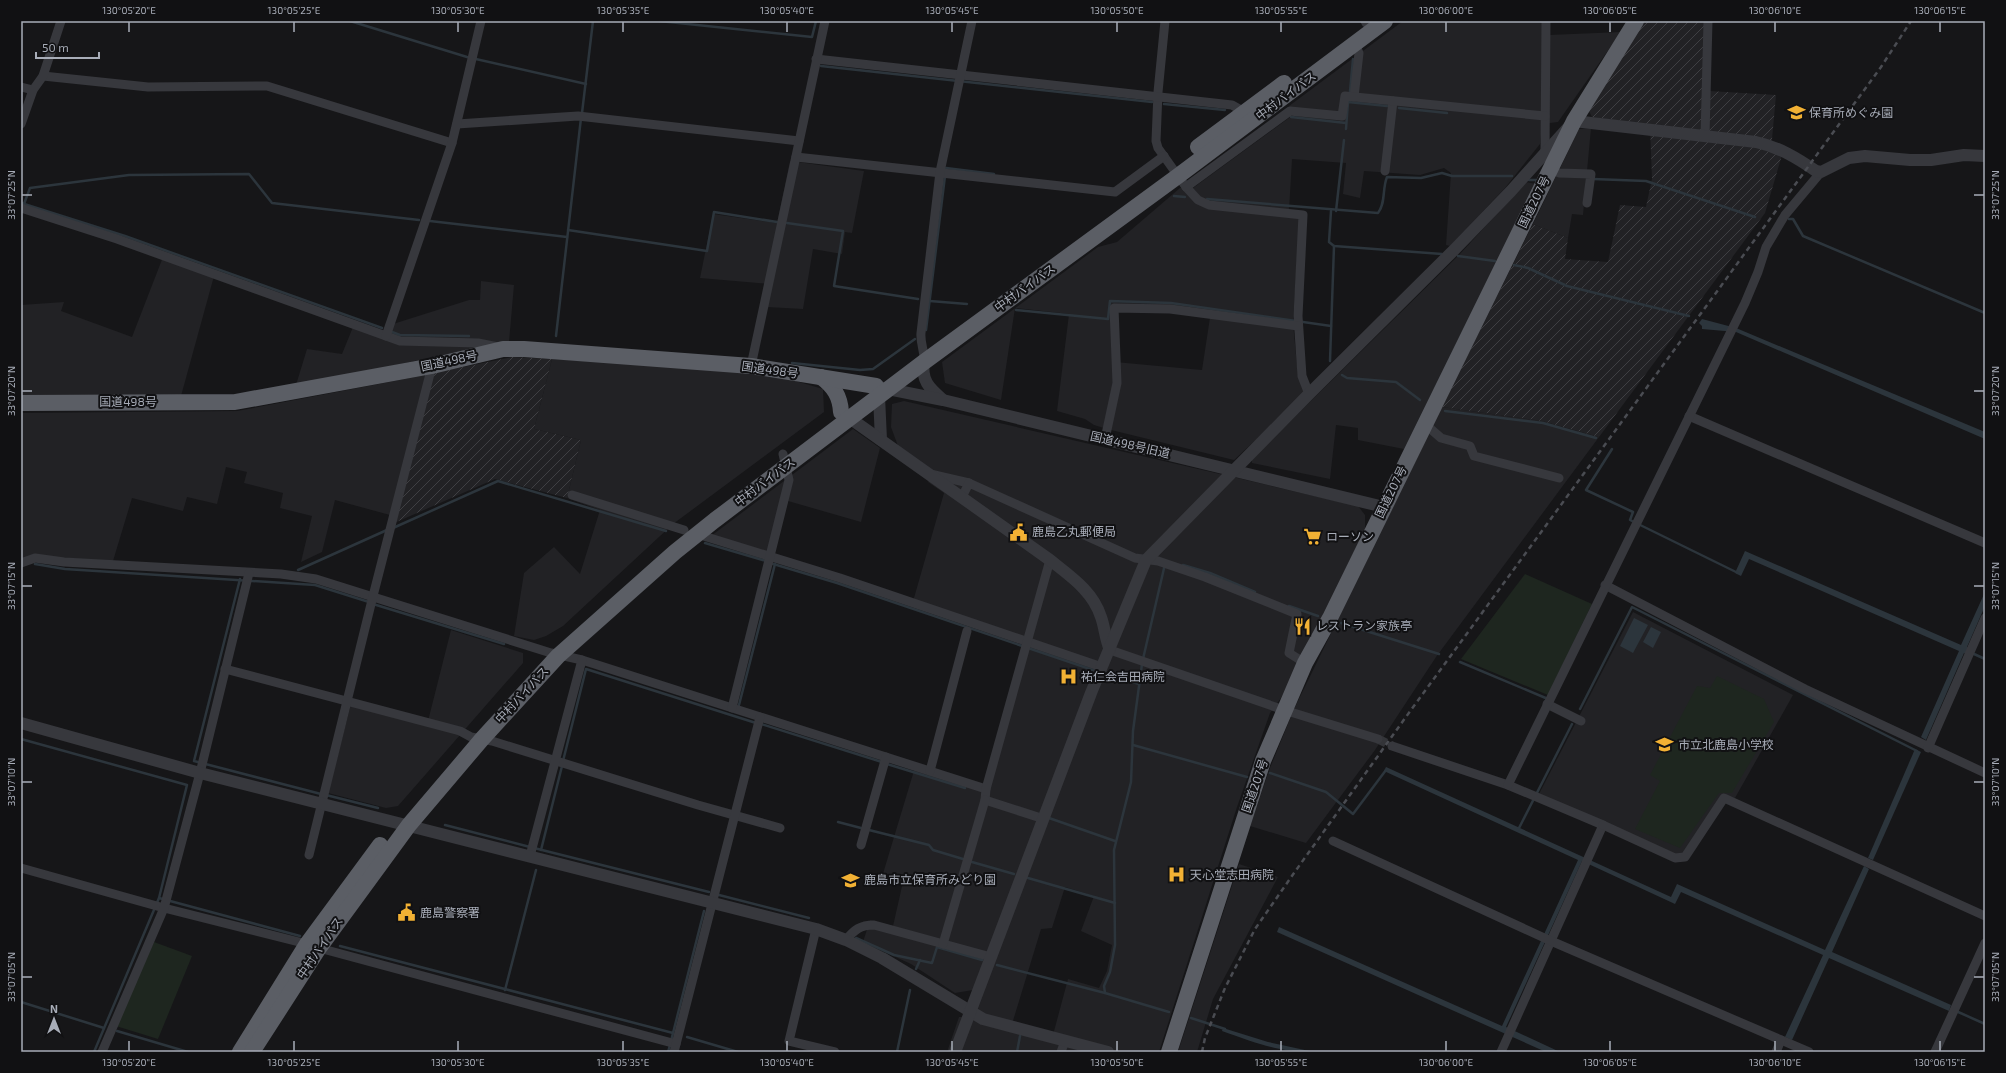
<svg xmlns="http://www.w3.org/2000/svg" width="2006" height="1073" font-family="'Exo 2','Noto Sans JP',sans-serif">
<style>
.built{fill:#222225;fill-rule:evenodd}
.industrial{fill:url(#industrial-furrows)}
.green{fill:#1e261f}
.water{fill:#2c353c}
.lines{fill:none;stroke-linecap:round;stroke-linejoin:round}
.stream{stroke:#2c353c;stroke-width:2.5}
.minor-tunnel{stroke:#333438;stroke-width:9;stroke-dasharray:9 4.5;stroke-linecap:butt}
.minor{stroke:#37383d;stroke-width:9}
.tertiary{stroke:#37383d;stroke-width:12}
.trunk{stroke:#5b5e65;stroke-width:16}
.rail{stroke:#4a4c52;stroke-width:2.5;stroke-dasharray:5 4;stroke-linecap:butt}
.ticks{fill:none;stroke:#a8adb8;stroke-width:1.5}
.labels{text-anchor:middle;stroke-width:4;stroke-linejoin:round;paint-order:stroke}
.street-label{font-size:12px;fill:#a8adb8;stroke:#111113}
.poi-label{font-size:12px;fill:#a8adb8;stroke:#111113;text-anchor:start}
.neatline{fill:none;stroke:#a8adb8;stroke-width:1.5}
.ticks-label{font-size:10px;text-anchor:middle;fill:#a8adb8}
</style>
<defs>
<pattern id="industrial-furrows" width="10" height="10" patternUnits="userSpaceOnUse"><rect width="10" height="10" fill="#222225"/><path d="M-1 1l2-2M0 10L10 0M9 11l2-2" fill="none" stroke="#3f3f43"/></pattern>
</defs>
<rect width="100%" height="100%" fill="#161618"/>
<g class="built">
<path d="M1403,21H1549V35L1621,32L1558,122L1542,124L1540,144L1505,188L1450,246L1446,245L1451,173L1444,168L1420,175L1364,171L1360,198L1343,194L1346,163L1292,159L1289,210L1300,211L1293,323L1298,376L1305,394L1234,460L1107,429L1094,425L1085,419L1057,411L1069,314L1015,308L1001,400L945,383L942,362L1098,247L1117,242L1180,188H1193L1293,115L1289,106ZM1113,305L1211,311L1202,370L1115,362Z"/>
<path d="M1591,128L1583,215L1572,214L1568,238L1533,224L1579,129Z"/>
<path d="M790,161L864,171L852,233L845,232L842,254L813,249L803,309L767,307L770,284L700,278L713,214L777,223Z"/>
<path d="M1526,182L1536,184L1404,449L1358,440V428L1336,425L1330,479L1252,463V459L1460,254Z"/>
<path d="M163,257L214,276L181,396L21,397V305L64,302L61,311L132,337Z"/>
<path d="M481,281L514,285L509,342L296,385L307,349L342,354L353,327L388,338L393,324L469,300H480Z"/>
<path d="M552,359L752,371L782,377L823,389L824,412L673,524L563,626L546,636L534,640L514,636L524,573L554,547L580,574L600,510L567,498L581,440L534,429Z"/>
<path d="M426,375L390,515L335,500L322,552L301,562L312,516L280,508L283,493L244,483L247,472L226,467L217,504L187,497L183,511L132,498L113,561L21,560V413L237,411Z"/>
<path d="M904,401L1358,506L1365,515V530L1281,698L1270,713L1237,807L1159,1052H947L959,1017L982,1016L977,1012L973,990L955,993L911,964L863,942L870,920L893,926L903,882L882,877L916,764L989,789L1028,646L912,605L944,493L928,482L934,471L898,446L891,427L892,404ZM1065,887L1094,896L1081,931L1112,945L1107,971L1099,988L1068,979L1053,1035L1012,1024L1041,929L1052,928Z"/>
<path d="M1442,407L1542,421L1599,437L1436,657L1375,750L1306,843L1250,826L1270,768L1294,709Z"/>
<path d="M853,429L880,448L861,522L788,501L772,560L707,539Z"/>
<path d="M1633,612L1793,695L1735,798L1723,797L1683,857L1675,856L1539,794Z"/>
<path d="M451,630L523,653V663L398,806L386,808L328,793L352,700L428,721Z"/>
<path d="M1239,864L1278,877L1213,999L1197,1052H1178Z"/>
</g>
<g class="industrial">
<path d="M1643,21H1710L1709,91L1776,95L1771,150L1782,155L1765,213L1599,437L1542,421L1442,407L1533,224L1568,238L1565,259L1608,262L1620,205L1646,207L1652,179L1650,125L1592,117L1589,111Z"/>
<path d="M512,357L552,359L534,429L581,440L567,498L495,479L394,523L434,373Z"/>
</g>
<g class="green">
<path d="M1525,574L1592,604L1548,695L1461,659Z"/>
<path d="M1717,676L1764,699L1774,722L1732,793H1719L1680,848L1635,829L1660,781L1650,775L1697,686L1710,688Z"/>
<path d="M154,942L192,956L158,1039L116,1026Z"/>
</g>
<g class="water">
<path d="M1702,319L1736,328L1985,432V439L1736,332L1702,329V326L1699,323Z"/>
<path d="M1745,551L1961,645L1985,592V606L1967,647L1968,648L1966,654L1964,653L1926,740L1921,737L1959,651L1749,559L1741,576L1735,573Z"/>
<path d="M1634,618L1648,625L1633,653L1620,646Z"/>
<path d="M1651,627L1661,632L1653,648L1643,642Z"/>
<path d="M1915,749L1921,752L1873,860L1868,858Z"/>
<path d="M1386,767L1671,897L1677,884L1825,950L1864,866L1869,869L1832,952L1951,1005L1949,1011L1829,958L1792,1040L1785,1037L1823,955L1681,892L1675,904L1582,861L1506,1027L1560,1052H1546L1277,932L1279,927L1502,1026L1578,860L1384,771Z"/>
<path d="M1223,1028L1268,1042L1314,1052C1278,1052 1256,1043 1222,1031Z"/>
</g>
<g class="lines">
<g class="stream">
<path d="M350,21L467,57L586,84"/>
<path d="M659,21L812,37L816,21"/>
<path d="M821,66L1152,102"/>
<path d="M1350,91L1353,59"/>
<path d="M1164,104L1225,110"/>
<path d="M1399,108L1447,113"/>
<path d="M582,113L593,21"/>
<path d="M1291,117L1346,123"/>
<path d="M1346,129L1348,102L1387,106"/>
<path d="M946,171V168L994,174"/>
<path d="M1593,179L1646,181L1755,217"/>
<path d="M1529,180H1536"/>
<path d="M1174,196L1185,197"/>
<path d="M1207,199L1378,213C1386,203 1382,189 1387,177L1421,178L1442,173L1452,176H1512"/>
<path d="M21,203L125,236L382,328"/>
<path d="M24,204L30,188L129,175L249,174L272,203L419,220"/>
<path d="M1331,211L1329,242L1334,246L1442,254"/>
<path d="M1336,211L1344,140"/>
<path d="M1789,219H1793L1803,236L1985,313"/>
<path d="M430,221L567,237"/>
<path d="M787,223L843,231L834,286L918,299"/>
<path d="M568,230L707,251L714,212L777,222"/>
<path d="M1458,256L1495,261"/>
<path d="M1514,265L1528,268L1567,286L1689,316"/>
<path d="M930,301L967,304"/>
<path d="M1016,310L1108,319L1110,301L1171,303L1331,326"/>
<path d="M926,330L945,176"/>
<path d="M392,332L400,335L469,336"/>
<path d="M556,336L581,118"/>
<path d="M1330,361L1334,246"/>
<path d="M792,363L860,370L873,369L915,339"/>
<path d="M1342,375L1347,378L1396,382L1420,400"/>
<path d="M1445,411L1543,423L1596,438"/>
<path d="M1612,449L1586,490L1633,512L1630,520L1738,573"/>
<path d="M393,528L498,481L666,531"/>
<path d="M705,543L766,561"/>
<path d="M770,563L837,583L1093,670"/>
<path d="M35,564L65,569L315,585L369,602"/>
<path d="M1183,565L1210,573L1255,592"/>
<path d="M298,570L387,530"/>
<path d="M240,579L194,761L321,794"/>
<path d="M373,604L504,644"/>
<path d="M1289,606L1318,616"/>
<path d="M1341,623L1439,654"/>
<path d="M1974,654L1985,659"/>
<path d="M1143,659L1165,564"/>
<path d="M1460,662L1548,699"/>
<path d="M1106,674L1139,684"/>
<path d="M739,705L775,564"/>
<path d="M1580,709L1632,607L1917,751"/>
<path d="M761,724L882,762"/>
<path d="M21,739L187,785L159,898L94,1052"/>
<path d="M1133,745L1247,777"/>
<path d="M563,761L586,669L756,723"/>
<path d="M887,764L965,788"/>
<path d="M1270,773L1326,792L1353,814L1386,770"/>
<path d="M326,795L378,808"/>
<path d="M1049,818L1115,841"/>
<path d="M838,822L861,828"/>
<path d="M445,825L530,847"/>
<path d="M869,830L929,845L933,850L963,859"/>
<path d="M1518,830L1572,724"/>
<path d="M534,848L709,892"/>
<path d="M541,850L562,766"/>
<path d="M972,862L1014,874"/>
<path d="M1028,878L1115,903"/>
<path d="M719,895L809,918"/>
<path d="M159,898L300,936"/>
<path d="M856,938L894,955L932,963L937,947L982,960"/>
<path d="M340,946L673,1033"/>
<path d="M997,965L1105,993L1169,1012"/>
<path d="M916,969L920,960"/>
<path d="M505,990L536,870"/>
<path d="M1105,993L1104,986L1110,972L1115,945L1114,850L1131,782L1133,731L1142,664"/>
<path d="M21,1002L104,1028"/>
<path d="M1956,1011L1985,1024"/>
<path d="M1191,1018L1225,1029"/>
<path d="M117,1031L188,1052"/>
<path d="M687,1037L738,1052"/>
<path d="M671,1041L704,911"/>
<path d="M668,1052L670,1045"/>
<path d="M897,1052L910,990"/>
<path d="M1017,1052L1020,1036"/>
</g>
<path class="minor-tunnel" d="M1378,739L1392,746"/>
<g class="minor">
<path d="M1165,21L1158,92L1156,141L1158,148L1186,187L1198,200L1209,205L1303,215L1298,316L1302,376L1309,394"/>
<path d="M1365,21L1366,23"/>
<path d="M816,59L1232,105L1248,114"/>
<path d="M43,76L148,87L267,86L452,143"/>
<path d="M21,87L33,90"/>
<path d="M1354,97L1359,53L1355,44"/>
<path d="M21,124L33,90L43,76L61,21"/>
<path d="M457,124L578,116L799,141"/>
<path d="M1705,136L1708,21"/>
<path d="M1545,151L1546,21"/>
<path d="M796,157L1115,192L1164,156"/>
<path d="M1550,169L1559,173L1591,174L1587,203"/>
<path d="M1385,171L1393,101"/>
<path d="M1186,187L1290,111L1342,116L1345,96L1545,116"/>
<path d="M21,208L117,239L400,341L478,343L498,347"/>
<path d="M386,336L452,143L481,21"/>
<path d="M924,362C925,351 920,344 921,333L940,172L972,21"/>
<path d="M751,366L825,21"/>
<path d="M1689,416L1985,543"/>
<path d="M1425,424L1441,438L1470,446L1474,456L1559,478"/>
<path d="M1105,439L1117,383L1114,308L1170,309L1298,326"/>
<path d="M930,474L969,483"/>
<path d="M572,495L684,530"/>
<path d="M962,497L969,483L1135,558L1158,561L1205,577L1297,614L1289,653L1305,663"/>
<path d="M697,534L840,578L1102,667"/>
<path d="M21,563L35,558L64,562L281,574L316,579L551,653L582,660L986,789"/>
<path d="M1605,585L1805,689L1985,773"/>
<path d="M1110,650L1284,710L1378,739"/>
<path d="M225,669L460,731L471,737L492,741L698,805L780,828"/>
<path d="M1547,704L1581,721"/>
<path d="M732,708L789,480L783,454"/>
<path d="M1392,746L1508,785L1603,825L1501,1052"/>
<path d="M1928,748L1985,618"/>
<path d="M930,771L967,631"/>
<path d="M1508,785L1745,303L1758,272L1766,247L1785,215L1821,172"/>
<path d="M1044,819L985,800L986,789L1050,560"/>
<path d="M1603,825L1675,858L1685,857L1724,798L1985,916"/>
<path d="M1333,841L1551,941L1809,1052"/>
<path d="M861,845L886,757"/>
<path d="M309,855L373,596L432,366"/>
<path d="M530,856L582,660"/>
<path d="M21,868L164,908L307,944"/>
<path d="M816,929L789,1041L835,1052"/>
<path d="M846,940C854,930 860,925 874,925L991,957"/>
<path d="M943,944L985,800"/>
<path d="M319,948L676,1044"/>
<path d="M102,1052L164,908L200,773L249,573"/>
<path d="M674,1052L760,717"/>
<path d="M1061,1052L1065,1041"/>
<path d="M1776,1052L1781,1040"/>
<path d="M1935,1052L1985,943"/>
</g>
<g class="tertiary">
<path d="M924,362C921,380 929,388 942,399"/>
<path d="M883,388L943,400L1384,507"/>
<path d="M877,389L879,396L881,440"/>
<path d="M844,414L1050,560C1070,576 1093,591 1101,617C1105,628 1105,639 1110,650"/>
<path d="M21,723L200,773L816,929L846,940L882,958L983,1019L1108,1052"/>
<path d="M955,1052L1091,693L1146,560L1309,394L1454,250L1511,191L1574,121L1756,142C1779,147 1797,158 1816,171L1821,172L1849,158L1865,156L1910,160H1931L1964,155L1985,156"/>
</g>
<g class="trunk">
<path d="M1198,147L1284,83"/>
<path d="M821,377C834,387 840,396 841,412"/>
<path d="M21,403L235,402L432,366L503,349H524L751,366L876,386"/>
<path d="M240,1052L307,944L380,845"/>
<path d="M252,1052L319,948L409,825L482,739L558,656L675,552L715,520L924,362L1178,176L1385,21"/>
<path d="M1169,1052L1263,761L1305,663L1330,618L1574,121L1636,21"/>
</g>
<path class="rail" d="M1202,1052L1205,1038L1225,988L1255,929L1294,873L1403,721L1881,67L1911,21"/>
</g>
<path class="ticks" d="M129,22V32M294,22V32M458,22V32M623,22V32M787,22V32M952,22V32M1117,22V32M1281,22V32M1446,22V32M1610,22V32M1775,22V32M1940,22V32M22,195H32M1974,195H1984M22,391H32M1974,391H1984M22,586H32M1974,586H1984M22,782H32M1974,782H1984M22,977H32M1974,977H1984M129,1041V1051M294,1041V1051M458,1041V1051M623,1041V1051M787,1041V1051M952,1041V1051M1117,1041V1051M1281,1041V1051M1446,1041V1051M1610,1041V1051M1775,1041V1051M1940,1041V1051"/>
<defs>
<symbol id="school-bare" viewBox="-9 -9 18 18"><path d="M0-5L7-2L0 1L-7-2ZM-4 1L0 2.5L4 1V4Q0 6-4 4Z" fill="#f2b134" stroke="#111113" stroke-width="2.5" paint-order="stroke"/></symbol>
<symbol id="civic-bare" viewBox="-9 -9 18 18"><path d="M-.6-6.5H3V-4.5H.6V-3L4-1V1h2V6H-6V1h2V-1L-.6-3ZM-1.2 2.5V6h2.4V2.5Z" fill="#f2b134" stroke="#111113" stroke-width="2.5" paint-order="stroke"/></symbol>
<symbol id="supermarket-bare" viewBox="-9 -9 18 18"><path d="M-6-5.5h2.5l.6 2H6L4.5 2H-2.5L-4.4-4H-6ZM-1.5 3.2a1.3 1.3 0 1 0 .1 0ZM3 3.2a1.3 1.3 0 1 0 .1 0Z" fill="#f2b134" stroke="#111113" stroke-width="2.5" paint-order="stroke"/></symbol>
<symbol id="restaurant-bare" viewBox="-9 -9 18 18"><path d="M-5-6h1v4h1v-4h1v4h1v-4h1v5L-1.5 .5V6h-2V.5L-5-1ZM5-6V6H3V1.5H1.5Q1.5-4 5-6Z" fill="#f2b134" stroke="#111113" stroke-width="2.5" paint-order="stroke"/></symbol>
<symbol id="hospital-bare" viewBox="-9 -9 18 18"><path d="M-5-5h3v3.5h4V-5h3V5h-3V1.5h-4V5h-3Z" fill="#f2b134" stroke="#111113" stroke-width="2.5" paint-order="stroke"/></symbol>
</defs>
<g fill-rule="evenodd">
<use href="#school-bare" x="1784" y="100" width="25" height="25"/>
<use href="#civic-bare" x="1006" y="520" width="25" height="25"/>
<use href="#supermarket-bare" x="1300" y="524" width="25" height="25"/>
<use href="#restaurant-bare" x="1290" y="614" width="25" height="25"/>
<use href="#hospital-bare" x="1056" y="664" width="25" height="25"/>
<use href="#school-bare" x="1652" y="732" width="25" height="25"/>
<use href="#hospital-bare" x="1164" y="862" width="25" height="25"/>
<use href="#school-bare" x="838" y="868" width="25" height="25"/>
<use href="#civic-bare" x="394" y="900" width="25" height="25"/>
</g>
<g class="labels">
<g class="street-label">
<text transform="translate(1286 96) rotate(-37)" y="4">中村バイパス</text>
<text transform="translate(1534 202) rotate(-64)" y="4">国道207号</text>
<text transform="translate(1025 288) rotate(-36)" y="4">中村バイパス</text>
<text transform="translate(449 361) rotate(-12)" y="4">国道498号</text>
<text transform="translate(770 370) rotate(8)" y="4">国道498号</text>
<text x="128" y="406">国道498号</text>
<text transform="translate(1130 445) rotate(13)" y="4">国道498号旧道</text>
<text transform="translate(765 482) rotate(-37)" y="4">中村バイパス</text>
<text transform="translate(1391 492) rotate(-64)" y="4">国道207号</text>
<text transform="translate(522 695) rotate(-47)" y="4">中村バイパス</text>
<text transform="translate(1255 786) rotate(-71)" y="4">国道207号</text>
<text transform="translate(320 948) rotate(-56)" y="4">中村バイパス</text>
</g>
<g class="poi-label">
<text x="1809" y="117">保育所めぐみ園</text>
<text x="1032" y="536">鹿島乙丸郵便局</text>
<text x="1326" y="541">ローソン</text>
<text x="1316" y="630">レストラン家族亭</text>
<text x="1081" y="681">祐仁会吉田病院</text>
<text x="1678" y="749">市立北鹿島小学校</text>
<text x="1190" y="879">天心堂志田病院</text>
<text x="864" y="884">鹿島市立保育所みどり園</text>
<text x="420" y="917">鹿島警察署</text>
</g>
</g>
<rect width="2006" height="1073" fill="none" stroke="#111113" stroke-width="44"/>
<g transform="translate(54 1019)" stroke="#111113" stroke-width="3" paint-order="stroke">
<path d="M0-3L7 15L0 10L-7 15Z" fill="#a8adb8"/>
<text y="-6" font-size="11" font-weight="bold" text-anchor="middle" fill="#a8adb8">N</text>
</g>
<path d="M36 52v6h63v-6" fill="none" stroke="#a8adb8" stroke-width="2"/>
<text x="42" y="52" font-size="12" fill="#a8adb8" stroke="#111113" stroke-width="3" paint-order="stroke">50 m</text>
<rect x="22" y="22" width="1962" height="1029" class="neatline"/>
<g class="ticks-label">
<text x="129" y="14">130°05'20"E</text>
<text x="294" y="14">130°05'25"E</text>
<text x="458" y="14">130°05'30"E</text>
<text x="623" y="14">130°05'35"E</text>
<text x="787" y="14">130°05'40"E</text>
<text x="952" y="14">130°05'45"E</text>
<text x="1117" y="14">130°05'50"E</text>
<text x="1281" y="14">130°05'55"E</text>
<text x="1446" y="14">130°06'00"E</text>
<text x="1610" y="14">130°06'05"E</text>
<text x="1775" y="14">130°06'10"E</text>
<text x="1940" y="14">130°06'15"E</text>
<text transform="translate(11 195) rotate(-90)" y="4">33°07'25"N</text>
<text transform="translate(1995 195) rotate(-90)" y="4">33°07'25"N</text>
<text transform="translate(11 391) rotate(-90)" y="4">33°07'20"N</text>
<text transform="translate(1995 391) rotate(-90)" y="4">33°07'20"N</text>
<text transform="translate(11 586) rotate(-90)" y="4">33°07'15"N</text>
<text transform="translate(1995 586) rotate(-90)" y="4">33°07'15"N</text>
<text transform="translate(11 782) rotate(-90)" y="4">33°07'10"N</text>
<text transform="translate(1995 782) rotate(-90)" y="4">33°07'10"N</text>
<text transform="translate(11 977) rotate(-90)" y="4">33°07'05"N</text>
<text transform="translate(1995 977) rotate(-90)" y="4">33°07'05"N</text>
<text x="129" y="1066">130°05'20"E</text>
<text x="294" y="1066">130°05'25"E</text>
<text x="458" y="1066">130°05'30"E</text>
<text x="623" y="1066">130°05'35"E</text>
<text x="787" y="1066">130°05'40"E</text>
<text x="952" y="1066">130°05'45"E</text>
<text x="1117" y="1066">130°05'50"E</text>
<text x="1281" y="1066">130°05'55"E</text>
<text x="1446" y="1066">130°06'00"E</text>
<text x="1610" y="1066">130°06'05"E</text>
<text x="1775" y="1066">130°06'10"E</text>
<text x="1940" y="1066">130°06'15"E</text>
</g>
</svg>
